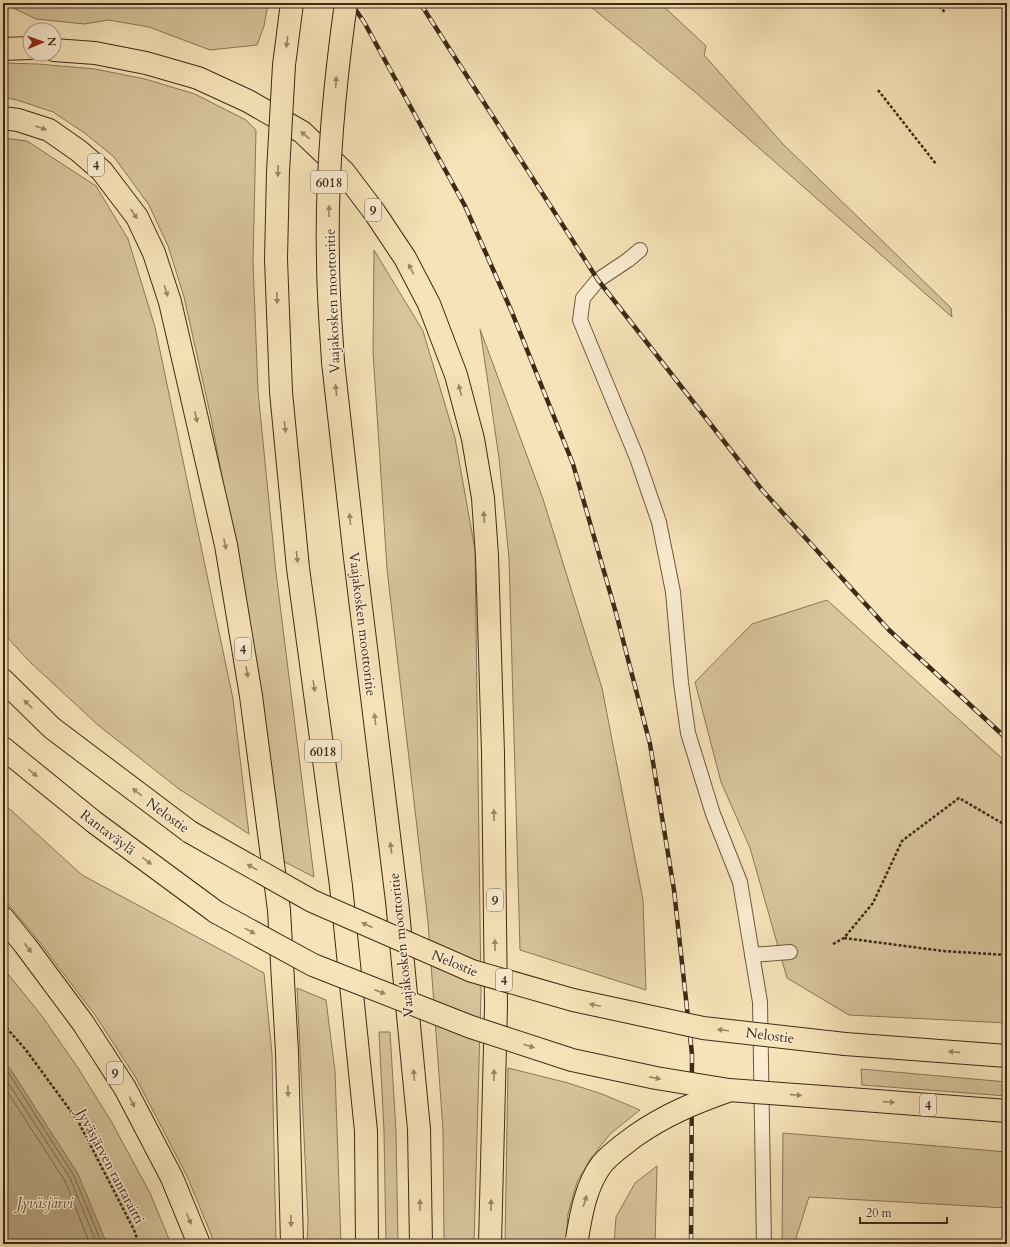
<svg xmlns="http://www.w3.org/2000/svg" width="1010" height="1247" font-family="Cardo,serif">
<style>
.green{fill:#d8c49d;stroke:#8b775a}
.water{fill:#b8a482;stroke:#877357}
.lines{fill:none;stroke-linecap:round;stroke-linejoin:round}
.shore{stroke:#7b674c;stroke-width:1}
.lane-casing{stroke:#6c583f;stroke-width:16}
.highway-casing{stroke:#3e2a16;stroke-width:24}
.path{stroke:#3e2a16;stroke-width:2.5;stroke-dasharray:3 2;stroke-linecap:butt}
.lane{stroke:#faedd2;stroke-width:14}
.highway{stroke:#f7e3b9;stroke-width:22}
.rail-casing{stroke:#3e2a16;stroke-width:4.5}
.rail{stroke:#faedd2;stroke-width:3;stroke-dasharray:9;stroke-linecap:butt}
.highway-bridge-casing{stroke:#3e2a16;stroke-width:24;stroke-linecap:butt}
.highway-bridge{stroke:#f7e3b9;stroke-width:22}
.oneway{fill:#9a8668}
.labels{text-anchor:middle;stroke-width:3;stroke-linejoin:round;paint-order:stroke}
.shield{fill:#faedd2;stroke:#76644e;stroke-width:1}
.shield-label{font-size:13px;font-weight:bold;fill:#3e2a16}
.street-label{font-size:14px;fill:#3e2a16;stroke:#faedd2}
.water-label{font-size:15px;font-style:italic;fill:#634f36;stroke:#faedd2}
</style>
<rect width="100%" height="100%" fill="#f7e3b9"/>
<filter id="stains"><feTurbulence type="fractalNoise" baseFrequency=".005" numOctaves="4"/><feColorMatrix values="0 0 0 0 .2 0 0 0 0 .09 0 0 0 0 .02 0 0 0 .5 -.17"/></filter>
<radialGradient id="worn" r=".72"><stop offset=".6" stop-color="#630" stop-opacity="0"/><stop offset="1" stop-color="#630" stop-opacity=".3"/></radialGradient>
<g class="green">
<path d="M3,3H79L89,6L92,3H268L264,26L257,45L210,50L149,27L109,20L84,24L36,19Z"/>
<path d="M586,3H660L706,46L704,55L782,143L951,308L952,317L694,91Z"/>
<path d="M3,63L38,64L95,69L145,79L195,94L246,120L256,130L253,263L258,391L276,573L314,877L283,861L234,542L211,418L184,297L168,246L149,205L114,157L86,134L53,112L17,100L3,97Z"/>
<path d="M3,138L27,141L96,186L128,239L155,327L233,699L249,834L179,789L98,725L31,663L3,633Z"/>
<path d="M374,250L423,331L455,438L475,550L481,992L474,1244H444L443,1130L428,922L387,569L373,352Z"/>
<path d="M480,329L543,499L602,688L643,900L646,990L520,950L509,558L499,458Z"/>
<path d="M827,600L1007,763V1023L849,1015L787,978L750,848L721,782L695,682L752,624Z"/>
<path d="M3,803L82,875L264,973L272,1054L276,1244H215L187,1176L136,1078L95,1015L34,935L3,898Z"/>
<path d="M3,968L42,1016L78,1068L111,1121L150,1193L171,1244H3Z"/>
<path d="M297,988L326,1000L335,1071L341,1244H307L308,1221Z"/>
<path d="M379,1032H390L396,1131L398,1244H386L384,1131Z"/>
<path d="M508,1068L568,1083L602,1094L640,1110L611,1133L591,1158L577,1182L568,1214L566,1244H505Z"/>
<path d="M861,1069L1007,1082V1096L862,1085Z"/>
<path d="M783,1133L1007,1152V1208L809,1197L796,1238V1244H782Z"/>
<path d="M657,1166L655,1244H614L616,1217L635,1183Z"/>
</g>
<path class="water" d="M3,1061L11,1070L78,1174L107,1244H3Z"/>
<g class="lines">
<g class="shore">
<path d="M3,1067L8,1072L74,1176L102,1244"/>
<path d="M3,1075L70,1178L97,1244"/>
<path d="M3,1085L65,1181L90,1244"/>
</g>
<defs>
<g id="lane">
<path d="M640,250L628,260L598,280L583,298L580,320L637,458L659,522L673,592L681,683L688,733L713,814L740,882L760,1002L764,1244"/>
<path d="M752,955L790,952"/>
</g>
<g id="highway">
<path d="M3,49L30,48"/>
<path d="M54,50L95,53L146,63L198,78L248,101L302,132L344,172L375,213L405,258L429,304L456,375L473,439L483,498L487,556L493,753L496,1006L490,1244"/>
<path d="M3,118L18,120L49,130L79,151L102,171L137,217L154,253L170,302L226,545L251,696L279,910L287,1052L292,1244"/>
<path d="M276,259L281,392L298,568L341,886L366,1131L367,1244"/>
<path d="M333,362L355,558L397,901L419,1129L421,1244"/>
<path d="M3,680L52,728L190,832"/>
<path d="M3,748L94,822L216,912"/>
<path d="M3,918L25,945L83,1023L125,1088L172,1178L199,1244"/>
<path d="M845,1044L1007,1056"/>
<path d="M850,1099L1007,1111"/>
</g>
</defs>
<use href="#lane" class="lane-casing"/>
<use href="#highway" class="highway-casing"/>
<g class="path">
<path d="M935,3L946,13"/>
<path d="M878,90L936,164"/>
<path d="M844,938L943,951L1007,955"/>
<path d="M833,944L844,938L873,903L902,841L959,798L1007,826"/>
<path d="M3,1024L26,1050L78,1121L134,1230L139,1244"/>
</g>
<use href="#lane" class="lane"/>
<use href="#highway" class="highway"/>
<defs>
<g id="rail">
<path d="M351,3L364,22L465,206L511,310L573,464L616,613L650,744L674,890L692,1054L691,1244"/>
<path d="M420,3L598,280L762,490L889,630L1007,739"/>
</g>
</defs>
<use href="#rail" class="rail-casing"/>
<use href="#rail" class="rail"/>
<defs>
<g id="highway-bridge">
<path d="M276,259L278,172L284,65L292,3"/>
<path d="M333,362C331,328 328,294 328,259C326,174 334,88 346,3"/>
<path d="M190,832L312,901L472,971L573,1000L703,1028L845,1044"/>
<path d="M216,912L313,965L471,1027L572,1060L656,1078L729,1090L850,1099"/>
<path d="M577,1239C581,1214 586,1185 602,1164C611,1153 623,1145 635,1136C665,1115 694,1103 728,1091"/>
</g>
</defs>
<use href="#highway-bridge" class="highway-bridge-casing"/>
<use href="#highway-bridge" class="highway-bridge"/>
</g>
<defs><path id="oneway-solid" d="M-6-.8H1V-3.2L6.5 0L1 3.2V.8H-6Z"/></defs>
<g class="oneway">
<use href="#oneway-solid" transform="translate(287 42) rotate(97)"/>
<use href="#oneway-solid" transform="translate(336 82) rotate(-86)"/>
<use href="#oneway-solid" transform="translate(41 128) rotate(19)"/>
<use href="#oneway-solid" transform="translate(305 135) rotate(-139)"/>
<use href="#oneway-solid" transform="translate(278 171) rotate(92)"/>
<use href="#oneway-solid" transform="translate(329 211) rotate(-89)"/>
<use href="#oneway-solid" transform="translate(134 214) rotate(56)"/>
<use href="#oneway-solid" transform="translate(411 269) rotate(-118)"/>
<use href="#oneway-solid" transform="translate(166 291) rotate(72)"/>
<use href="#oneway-solid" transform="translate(277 298) rotate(88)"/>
<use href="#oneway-solid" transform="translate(336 390) rotate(-96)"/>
<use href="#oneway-solid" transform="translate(460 390) rotate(-105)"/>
<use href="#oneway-solid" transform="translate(196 417) rotate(77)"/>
<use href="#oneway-solid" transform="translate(285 427) rotate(84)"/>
<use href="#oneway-solid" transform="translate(484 517) rotate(-94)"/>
<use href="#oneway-solid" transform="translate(350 519) rotate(-96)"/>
<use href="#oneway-solid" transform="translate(225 544) rotate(78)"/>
<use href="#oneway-solid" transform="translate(297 557) rotate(84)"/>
<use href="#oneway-solid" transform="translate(247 672) rotate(80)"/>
<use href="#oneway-solid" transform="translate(314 686) rotate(82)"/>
<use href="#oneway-solid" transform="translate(28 704) rotate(-136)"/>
<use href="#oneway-solid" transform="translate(375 719) rotate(-97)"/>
<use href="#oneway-solid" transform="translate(33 773) rotate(39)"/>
<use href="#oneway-solid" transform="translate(137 792) rotate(-143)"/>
<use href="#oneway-solid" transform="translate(494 815) rotate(-91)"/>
<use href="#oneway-solid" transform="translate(391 848) rotate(-97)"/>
<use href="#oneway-solid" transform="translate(147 861) rotate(36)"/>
<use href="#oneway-solid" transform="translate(252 867) rotate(-150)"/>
<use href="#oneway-solid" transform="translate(367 925) rotate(-156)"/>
<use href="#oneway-solid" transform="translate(250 931) rotate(29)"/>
<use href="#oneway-solid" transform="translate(495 945) rotate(-91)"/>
<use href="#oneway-solid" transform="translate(28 948) rotate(53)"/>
<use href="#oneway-solid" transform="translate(380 992) rotate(21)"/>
<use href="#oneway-solid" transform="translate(595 1005) rotate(-168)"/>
<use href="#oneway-solid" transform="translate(723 1030) rotate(-173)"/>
<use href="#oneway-solid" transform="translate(529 1046) rotate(18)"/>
<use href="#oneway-solid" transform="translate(954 1052) rotate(-176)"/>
<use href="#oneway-solid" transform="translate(414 1075) rotate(-95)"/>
<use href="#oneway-solid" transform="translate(494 1075) rotate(-89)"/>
<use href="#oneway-solid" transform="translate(655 1078) rotate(11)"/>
<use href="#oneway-solid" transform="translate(288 1091) rotate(89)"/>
<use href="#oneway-solid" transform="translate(796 1095) rotate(4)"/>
<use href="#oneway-solid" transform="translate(132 1102) rotate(63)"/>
<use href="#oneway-solid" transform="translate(889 1102) rotate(4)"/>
<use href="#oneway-solid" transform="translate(585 1201) rotate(-72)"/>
<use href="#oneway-solid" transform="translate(420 1205) rotate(-91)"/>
<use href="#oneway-solid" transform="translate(491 1205) rotate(-89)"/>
<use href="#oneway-solid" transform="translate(189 1219) rotate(67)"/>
<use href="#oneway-solid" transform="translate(291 1221) rotate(89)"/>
</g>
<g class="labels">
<g class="shield">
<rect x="88" y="154" width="16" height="22" rx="3"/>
<rect x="311" y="171" width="36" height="22" rx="3"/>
<rect x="365" y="199" width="16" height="22" rx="3"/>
<rect x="235" y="638" width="16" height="22" rx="3"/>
<rect x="305" y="740" width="36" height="22" rx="3"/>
<rect x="487" y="889" width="16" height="22" rx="3"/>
<rect x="496" y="969" width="16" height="22" rx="3"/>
<rect x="107" y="1062" width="16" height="22" rx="3"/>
<rect x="920" y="1094" width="16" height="22" rx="3"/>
</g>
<g class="shield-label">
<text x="96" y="170">4</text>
<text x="329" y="187">6018</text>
<text x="373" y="215">9</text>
<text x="243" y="654">4</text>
<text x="323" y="756">6018</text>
<text x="495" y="905">9</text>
<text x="504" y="985">4</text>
<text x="115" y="1078">9</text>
<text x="928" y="1110">4</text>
</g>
<g class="street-label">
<text transform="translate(332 301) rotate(-92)" y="5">Vaajakosken moottoritie</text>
<text transform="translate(363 624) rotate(83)" y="5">Vaajakosken moottoritie</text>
<text transform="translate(168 815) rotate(36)" y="5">Nelostie</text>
<text transform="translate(108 832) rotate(37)" y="5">Rantaväylä</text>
<text transform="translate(401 945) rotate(-96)" y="5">Vaajakosken moottoritie</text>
<text transform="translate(455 963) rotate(22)" y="5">Nelostie</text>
<text transform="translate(770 1035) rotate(7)" y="5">Nelostie</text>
<text transform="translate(111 1166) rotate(62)" y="5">Jyväsjärven rantaraitti</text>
</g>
<g class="water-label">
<text x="45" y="1208">Jyväsjärvi</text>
</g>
</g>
<rect width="1010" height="1247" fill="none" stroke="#f7e3b9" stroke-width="16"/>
<rect x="4" y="4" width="1002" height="1239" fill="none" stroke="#3e2a16" stroke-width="2"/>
<rect x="8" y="8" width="994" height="1231" fill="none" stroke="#3e2a16"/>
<g transform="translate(42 42) rotate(88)"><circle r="19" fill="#faedd2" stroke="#af9f87"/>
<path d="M0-3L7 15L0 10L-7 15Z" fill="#8f2418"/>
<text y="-6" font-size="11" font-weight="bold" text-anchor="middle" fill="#3e2a16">N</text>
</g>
<path d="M860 1217v6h87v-6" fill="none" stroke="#3e2a16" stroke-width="2"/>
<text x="866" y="1217" font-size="12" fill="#3e2a16" stroke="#faedd2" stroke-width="3" paint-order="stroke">20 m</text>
<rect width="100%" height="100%" filter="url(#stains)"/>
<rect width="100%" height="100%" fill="url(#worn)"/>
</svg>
